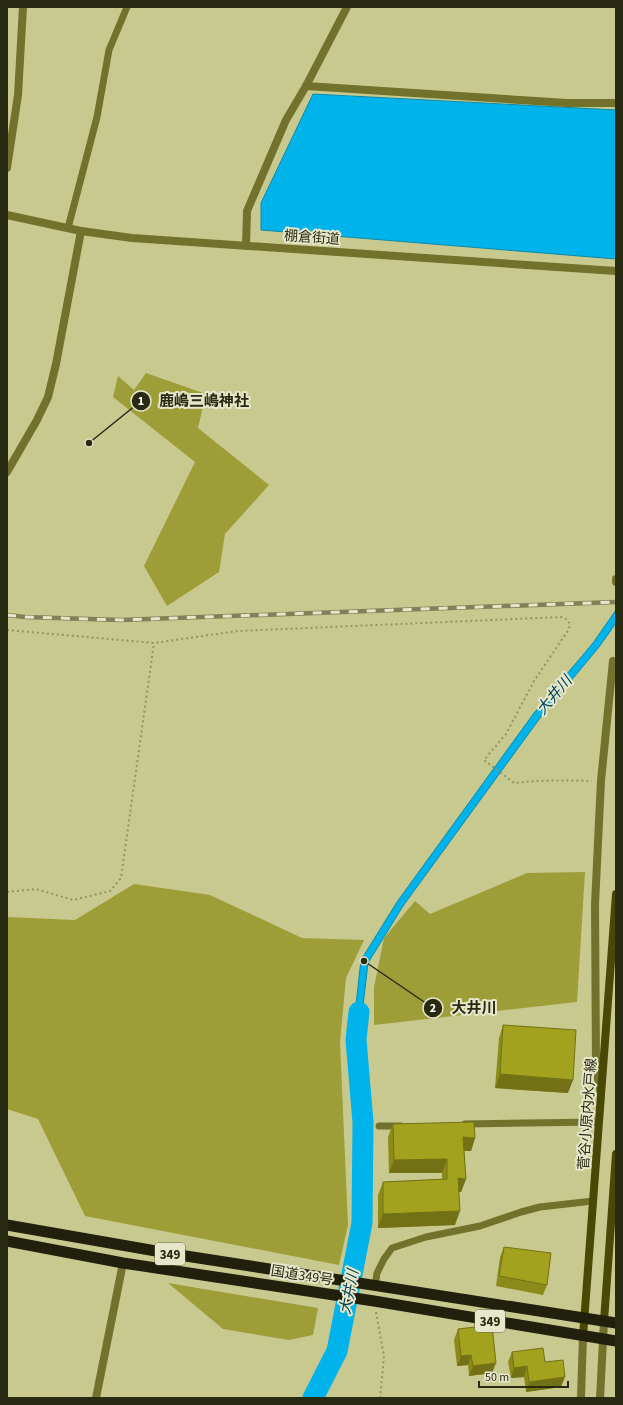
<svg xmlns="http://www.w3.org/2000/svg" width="623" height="1405" font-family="'Source Sans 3','Noto Sans JP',sans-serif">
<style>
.green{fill:#9e9e39}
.water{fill:#00b3ea;stroke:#0c8aa9}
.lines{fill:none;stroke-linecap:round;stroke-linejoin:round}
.river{stroke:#00b3ea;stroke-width:21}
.path{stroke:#939465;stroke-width:2;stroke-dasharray:2 3;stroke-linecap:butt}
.service{stroke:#72722d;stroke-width:7}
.minor{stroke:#72722d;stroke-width:8}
.tertiary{stroke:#72722d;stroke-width:8}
.secondary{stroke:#494804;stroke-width:8}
.trunk{stroke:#20200c;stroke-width:11}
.rail-casing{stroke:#808157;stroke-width:4.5}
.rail{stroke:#e6e7ca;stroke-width:3;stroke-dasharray:9;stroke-linecap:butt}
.wall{fill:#8c8b1a}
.shaded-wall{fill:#727115}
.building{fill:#a3a21e;stroke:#727115}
.labels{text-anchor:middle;stroke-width:4;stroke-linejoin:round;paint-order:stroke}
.shield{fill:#e6e7ca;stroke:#626349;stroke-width:1}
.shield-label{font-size:13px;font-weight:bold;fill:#292a12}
.street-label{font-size:14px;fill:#292a12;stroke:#e6e7ca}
.water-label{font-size:15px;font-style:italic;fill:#024258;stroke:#e6e7ca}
.leader{fill:none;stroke:#292a12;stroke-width:1.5}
.callout-dot{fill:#292a12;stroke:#e6e7ca;stroke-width:1.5}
.mark-label{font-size:12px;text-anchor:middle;font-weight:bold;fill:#fff}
.callout-label{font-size:15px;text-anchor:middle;font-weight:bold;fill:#292a12;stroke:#e6e7ca;stroke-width:4;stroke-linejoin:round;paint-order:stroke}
</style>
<rect width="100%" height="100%" fill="#c8c98f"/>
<g class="green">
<path d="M146,373L206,394L198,428L269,485L225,534L219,572L167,606L144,566L195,462L113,397L118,376L134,390Z"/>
<path d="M585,872L577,1002L374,1025V987L384,938L415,901L430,914L527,873Z"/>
<path d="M134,884L210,895L302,938L364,940L346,978L340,1042L348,1225L339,1265L85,1216L38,1119L7,1109V917L75,920Z"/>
<path d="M168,1283L318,1308L313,1335L289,1340L223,1329Z"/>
</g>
<g class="water">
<path d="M313,94L616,110V259L261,230V203Z"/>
<path d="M616,610V623L599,647L540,718L403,906L368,963L359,1040H352L361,960L397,902L534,713L593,643Z"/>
</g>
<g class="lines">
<path class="river" d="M313,1398L337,1351L362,1223L363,1122L356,1040L359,1012"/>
<g class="path">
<path d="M7,630L154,643L238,631L561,617L568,620L570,625L569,629L534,681L506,734L484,760L514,783C540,780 565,780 592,781"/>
<path d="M7,892L36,889L73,900L110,891L121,878L154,643"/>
<path d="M376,1312L384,1356L380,1398"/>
</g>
<g class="service">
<path d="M68,228L97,117L109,50L127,7"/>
<path d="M465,1124L599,1122"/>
<path d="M379,1126H401"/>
<path d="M375,1286L377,1273L384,1259L392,1248L426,1237L480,1226L521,1212L540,1207L593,1201"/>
</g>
<g class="minor">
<path d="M306,86L567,103H616"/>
<path d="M7,168L18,95L23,7"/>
<path d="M246,246L247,211L286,120L306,86L347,7"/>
<path d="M7,472L37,420L48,397L56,364L81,231"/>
<path d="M616,582V579"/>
<path d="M600,1090L596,1066L595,904L601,781L613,661L616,662"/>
<path d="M96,1398L123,1263"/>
</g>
<g class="tertiary">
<path d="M7,215L81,231L132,238L616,271"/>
<path d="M581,1398L583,1336"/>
<path d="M600,1398L604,1321"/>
</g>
<g class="secondary">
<path d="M604,1321L616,1154"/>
<path d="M583,1336L616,894"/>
</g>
<g class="trunk">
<path d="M7,1225L173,1254L616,1323"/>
<path d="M7,1241L123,1263L374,1301L616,1341"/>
</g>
<defs>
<path id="rail" d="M7,615L25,617L121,620L616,602"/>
</defs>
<use href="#rail" class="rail-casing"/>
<use href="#rail" class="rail"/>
</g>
<g class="wall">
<path d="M503,1025L568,1093L495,1088L499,1038Z"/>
<path d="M393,1124L475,1138L471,1151H464L466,1179L461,1192H459L455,1225L378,1228V1195L383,1182L442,1179V1173H389L388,1137Z"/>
<path d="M504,1247L547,1285L543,1295L496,1286L500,1257Z"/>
<path d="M458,1329L492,1373L469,1376L468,1365L457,1366L454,1340Z"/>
<path d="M512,1352L545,1362L561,1387L526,1392L524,1377L511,1378L508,1362Z"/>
</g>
<g class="shaded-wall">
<path d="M500,1074L573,1080L568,1093L495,1088Z"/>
<path d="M463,1137L475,1138L471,1151H458Z"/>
<path d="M447,1159L442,1173H389L394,1160Z"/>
<path d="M458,1178L466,1179L461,1192L453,1191Z"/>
<path d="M460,1211L455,1225L378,1228L383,1214Z"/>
<path d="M471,1355L468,1365L457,1366L461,1356Z"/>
<path d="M496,1363L492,1373L469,1376L473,1366Z"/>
<path d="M527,1366L524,1377L511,1378L514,1368Z"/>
<path d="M565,1377L561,1387L526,1392L529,1382Z"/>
</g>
<g class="building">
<path d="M503,1025L576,1030L573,1080L500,1074Z"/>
<path d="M474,1122L475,1138L463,1137L466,1179L458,1178L460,1211L383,1214V1182L447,1179V1159L394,1160L393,1124Z"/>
<path d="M504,1247L551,1253L547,1285L499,1276Z"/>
<path d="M492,1325L496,1363L473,1366L471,1355L461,1356L458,1329Z"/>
<path d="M543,1348L545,1362L563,1360L565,1377L529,1382L527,1366L514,1368L512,1352Z"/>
</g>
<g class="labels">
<g class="shield">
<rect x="155" y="1243" width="30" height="22" rx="3"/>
<rect x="475" y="1310" width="30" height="22" rx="3"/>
</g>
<g class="shield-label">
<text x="170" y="1259">349</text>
<text x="490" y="1326">349</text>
</g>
<g class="street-label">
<text transform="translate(312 237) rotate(4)" y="5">棚倉街道</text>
<text transform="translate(587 1114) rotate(-86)" y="5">菅谷小原内水戸線</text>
<text transform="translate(302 1275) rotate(9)" y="5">国道349号</text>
</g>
<g class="water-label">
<text transform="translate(554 695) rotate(-50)" y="5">大井川</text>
<text transform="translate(349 1292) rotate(-79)" y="5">大井川</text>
</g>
</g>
<path class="leader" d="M89 443L141 401M364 961L433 1008"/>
<g class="callout-dot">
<circle cx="89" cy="443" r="4"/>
<circle cx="364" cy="961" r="4"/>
<circle cx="141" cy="401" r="10"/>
<circle cx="433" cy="1008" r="10"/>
</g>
<g class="mark-label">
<text x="141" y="405">1</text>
<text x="433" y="1012">2</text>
</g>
<g class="callout-label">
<text x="204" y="406">鹿嶋三嶋神社</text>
<text x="474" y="1013">大井川</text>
</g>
<rect width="623" height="1405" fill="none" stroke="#292a12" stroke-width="16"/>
<path d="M479 1381v6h89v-6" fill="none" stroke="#292a12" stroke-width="2"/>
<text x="485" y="1381" font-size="12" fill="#292a12" stroke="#e6e7ca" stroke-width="3" paint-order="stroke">50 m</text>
</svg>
